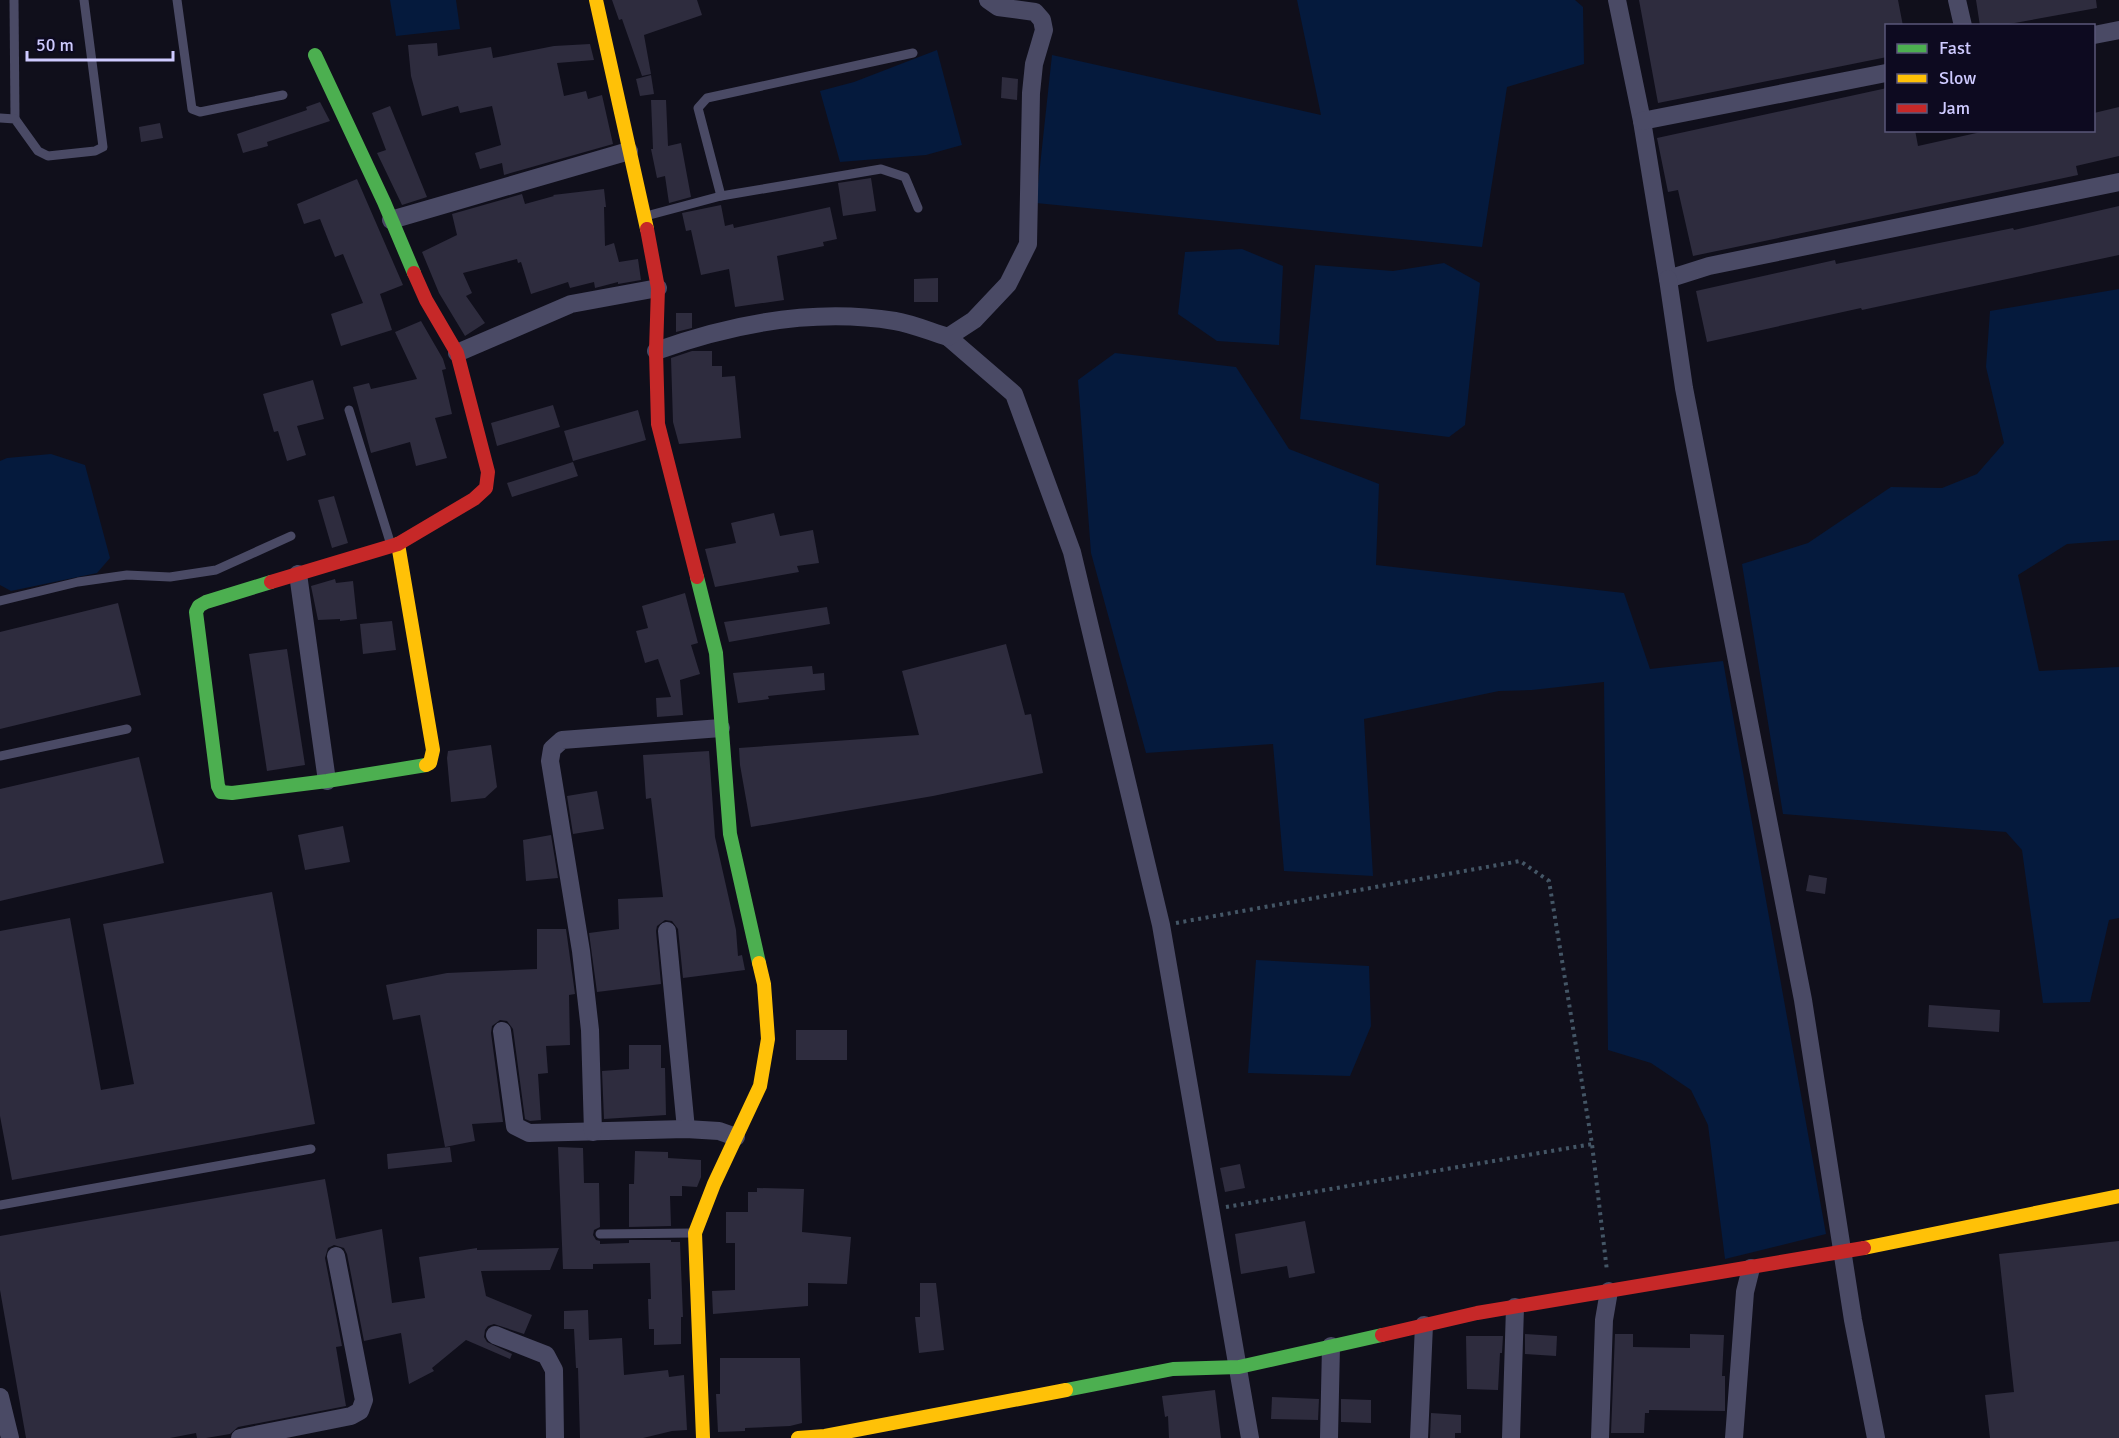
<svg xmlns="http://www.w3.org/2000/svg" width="2119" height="1438" font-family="Signika,sans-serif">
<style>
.water{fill:#051a3d}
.building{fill:#2e2c3e}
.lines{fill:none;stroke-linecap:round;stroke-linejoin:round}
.path{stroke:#445666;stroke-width:4;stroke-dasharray:3 4.5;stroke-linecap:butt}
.lane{stroke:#4a4a65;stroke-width:9}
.street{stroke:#4a4a65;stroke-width:18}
.fast{stroke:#4caf50;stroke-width:14}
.slow{stroke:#ffc107;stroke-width:14}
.jam{stroke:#c62828;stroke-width:14}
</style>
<rect width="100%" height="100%" fill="#100f1b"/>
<g class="water">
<path d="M390,0H456L460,29L396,36Z"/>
<path d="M1297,0H1575L1583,7L1584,64L1507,87L1482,247L1036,203L1052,55L1321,115Z"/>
<path d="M937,50L962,145L926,155L840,162L820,91L854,82Z"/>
<path d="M1242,249L1283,266L1279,345L1217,341L1178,314L1185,252Z"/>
<path d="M1444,263L1480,283L1465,425L1449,437L1300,419L1315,265L1393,271Z"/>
<path d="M2119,289V540L2067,544L2018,575L2039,671L2119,667V918L2109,920L2090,1002L2043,1003L2022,850L2006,832L1783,814L1742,564L1808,543L1891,487L1942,488L1977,474L2004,443L1986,367L1990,311Z"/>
<path d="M1115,353L1236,367L1289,449L1379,484L1376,565L1624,593L1650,669L1723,661L1826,1234L1725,1259L1708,1125L1691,1090L1651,1063L1608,1050L1604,682L1532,690L1499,691L1364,719L1373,876L1284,871L1273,744L1146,753L1091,553L1078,380Z"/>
<path d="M51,454L85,465L110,558L97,573L11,591L0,585V461L7,458Z"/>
<path d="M1256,960L1369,966L1371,1026L1350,1076L1248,1073Z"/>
</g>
<g class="building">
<path d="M612,0H697L702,15L644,35L651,74L642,76L622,19L619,20Z"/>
<path d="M1639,0H1898L1903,26H1887V57L1658,103Z"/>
<path d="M1976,0H2096L2097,8L1998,26H1980Z"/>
<path d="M437,43L438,56L491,47L493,58L554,46L590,44L594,60L557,63L564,96L586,91L588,99L602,95L613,144L504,175L502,163L480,169L475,153L501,145L492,106L460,113L458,106L422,116L411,76L408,45Z"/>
<path d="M651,75L654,94L640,96L636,79Z"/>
<path d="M1002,77L1018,79L1017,100L1001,98Z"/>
<path d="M1887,88V130H1915L1918,146L1990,130H2094V113L2119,107V156L2076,166L2078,175L1693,256L1678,190L1668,192L1657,138Z"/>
<path d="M651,100H666L668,146L681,143L691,197L669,203L665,176L657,178L651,149H653Z"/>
<path d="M320,102L330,121L267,142L268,146L243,153L237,134L307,110L306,107Z"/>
<path d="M390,106L427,197L402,205L377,153L386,150L372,113Z"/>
<path d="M160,123L163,138L141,142L139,127Z"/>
<path d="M871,178L876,211L843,216L838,183Z"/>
<path d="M357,179L403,285L380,294L392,330L341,346L331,314L363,303L343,254L335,257L320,219L304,224L297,204Z"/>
<path d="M604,189L606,207H604L605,246L614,243L619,262L638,259L641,280L618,284V282L595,288L594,282L570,288L568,282L531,294L521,262L518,263L517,259L463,273L472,293L466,296L485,323L465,336L439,293L422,252L457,235L452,214L522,194L525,204L554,196L553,195Z"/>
<path d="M721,205L725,226L733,224L734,228L830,207L837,239L823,242L824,246L777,256L784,300L735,307L729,269L701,275L691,230L686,231L682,213Z"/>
<path d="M2119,206V255L1862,310L1861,308L1707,342L1696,291L1835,260L1836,264L2013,228L2014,230Z"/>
<path d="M938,278V302H914V279Z"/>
<path d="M676,313H692V328L676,332Z"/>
<path d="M421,321L443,359L446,369L442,370L452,414L435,418L447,458L416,466L410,442L371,453L353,387L369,383L371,389L417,379L395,332Z"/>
<path d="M692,351H712V366H722V377L735,376L741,438L679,444L673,422L671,358Z"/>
<path d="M313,380L324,419L297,426L306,455L287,461L278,431L274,432L263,394Z"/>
<path d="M553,405L560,427L497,446L491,423Z"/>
<path d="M638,410L646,440L573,461L564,431Z"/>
<path d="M573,462L578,476L512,497L507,483Z"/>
<path d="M334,496L348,543L332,548L318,500Z"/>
<path d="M774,513L780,536L813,530L819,563L797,566L799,572L715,587L705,549L736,543L731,523Z"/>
<path d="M335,579L336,583L353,581L357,619L340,621V619L318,620L311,586Z"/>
<path d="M685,593L698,643L691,645L700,674L680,680L683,715L657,717L656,698L671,697L658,659L645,663L636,631L648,628L642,606Z"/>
<path d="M118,603L141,695L0,729V632Z"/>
<path d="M827,607L830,624L729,642L724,622Z"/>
<path d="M392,621L396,650L363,654L360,624Z"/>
<path d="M1006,644L1025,715L1031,714L1043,773L933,796L751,827L740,765L739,748L919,735L902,671Z"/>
<path d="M287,649L305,765L267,771L249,654Z"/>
<path d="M812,666L813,674L824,673L825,690L768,696L769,699L738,703L733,673Z"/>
<path d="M491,745L497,787L485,798L451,802L447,758L448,751Z"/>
<path d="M709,751L715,837L736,930L738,956L742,955L745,970L683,978L678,929L672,921L665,920L657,926L656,931L661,984L597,992L589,933L619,929L618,899L663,897L651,798L646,799L643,755Z"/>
<path d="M139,757L164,863L0,901V789Z"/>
<path d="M597,791L604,829L573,834L567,796Z"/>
<path d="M343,826L350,862L305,870L298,835Z"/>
<path d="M551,835L558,878L526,881L523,840Z"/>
<path d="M1809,875L1827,878L1825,894L1806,891Z"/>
<path d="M272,892L315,1124L12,1180L0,1116V931L70,918L101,1090L134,1084L103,924Z"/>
<path d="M537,929H566L575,994L569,995L570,1045L546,1046L548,1073L538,1074L541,1120L530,1121L525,1119L513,1029L507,1021L500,1020L492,1026L491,1033L503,1122L472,1124L475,1141L445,1147L420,1015L393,1020L386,985L447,973L537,969Z"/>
<path d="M1929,1005L2000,1010L1999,1032L1928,1027Z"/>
<rect x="796" y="1030" width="51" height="30"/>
<path d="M629,1045H661V1068H665L666,1115L604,1119L602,1071L629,1069Z"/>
<path d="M450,1147L452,1162L388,1169L387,1154Z"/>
<path d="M558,1147L583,1148L584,1183H599L600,1227L594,1230L593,1235L596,1240L600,1241V1244L629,1243V1240H671V1242H680L683,1317H681V1344L654,1345V1329H649L648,1299H651L650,1263L593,1264V1269H563Z"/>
<path d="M635,1151L668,1152V1158L701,1160V1177L697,1187L682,1186V1196H670L671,1226L629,1227V1184H634Z"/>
<path d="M1240,1164L1245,1188L1225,1192L1220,1168Z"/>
<path d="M325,1179L336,1239L382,1229L392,1303L425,1298L419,1257L477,1248V1250L559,1248L550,1270L481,1271L486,1296L532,1315L524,1334L494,1324L488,1326L485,1330L484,1337L487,1342L512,1354L510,1359L466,1340L432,1368L434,1371L409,1384L401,1333L364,1341L347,1254L344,1248L334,1245L328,1248L325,1258L342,1346L336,1347L346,1406L238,1427L230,1434L206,1438H197L196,1433L170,1438H26L0,1290V1236Z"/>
<path d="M757,1188L804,1189L802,1232L851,1237L847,1284L808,1283V1306L713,1314L712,1291L735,1290V1243H726V1212H748V1192H757Z"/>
<path d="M1305,1221L1315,1273L1289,1278L1287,1266L1241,1274L1235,1234Z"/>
<path d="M2119,1241V1438H1990L1985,1395L2014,1392L1999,1254Z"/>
<path d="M920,1283H936L944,1350L919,1353L915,1317H920Z"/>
<path d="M588,1310L589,1340L622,1338L624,1375L668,1370L669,1377L684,1375L687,1430L672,1431L643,1438H580L578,1368H576L574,1329H564V1311Z"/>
<path d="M1525,1334L1557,1336L1556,1356L1525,1354Z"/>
<path d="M1615,1334H1633V1347L1690,1348V1334L1724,1335L1722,1376H1725V1411L1649,1410V1413H1645L1644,1433H1611Z"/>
<path d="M1466,1336H1503L1502,1353H1500L1498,1390L1467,1389Z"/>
<path d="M720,1358H800L802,1423L790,1426L745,1428V1431L718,1432L716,1394H720Z"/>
<path d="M1215,1390L1221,1438H1169L1168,1416L1165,1417L1162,1396Z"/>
<path d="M1272,1397L1319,1399L1318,1420L1271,1419Z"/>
<path d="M1341,1399L1371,1400V1423L1341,1422Z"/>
<path d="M1431,1413L1461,1415V1433H1455V1438H1430Z"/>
</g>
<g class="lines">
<g class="path">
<path d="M1176,923L1520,861L1549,881L1592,1144L1607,1271"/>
<path d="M1226,1207L1592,1144"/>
</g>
<g class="lane">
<path d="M14,0L15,119"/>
<path d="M177,0L192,109L200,112L283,95"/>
<path d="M0,118L15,119L38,151L48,156L95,151L103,147L84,0"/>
<path d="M721,196L698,108L707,98L913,53"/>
<path d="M646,216L721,196L881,169L905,177L918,208"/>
<path d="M349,410L391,545"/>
<path d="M0,601L78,582L127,575L170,577L216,570L291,536"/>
<path d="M0,756L127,729"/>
<path d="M0,1205L311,1149"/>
<path d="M600,1234L693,1233"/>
</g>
<g class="street">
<path d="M1617,0L1642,121L1668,279L1709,266L2119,182"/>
<path d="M1957,0L1963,26"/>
<path d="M2094,35L2119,30"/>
<path d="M1642,121L1886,73"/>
<path d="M391,220L629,151"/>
<path d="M1668,279L1684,388L1803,1000L1853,1320L1876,1438"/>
<path d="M948,337L1014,394L1072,552L1161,925L1250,1438"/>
<path d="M656,351C731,324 815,308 895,321C913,324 931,332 948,337L974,320L1008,284L1028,244L1031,93L1034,64L1044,30L1042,20L1035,12L998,7L988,0"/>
<path d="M457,353L571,304L658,288"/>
<path d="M298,574L327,781"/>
<path d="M667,931L686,1129"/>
<path d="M502,1031L515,1126L529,1133L686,1129L719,1131L736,1137"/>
<path d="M593,1132L590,1030L581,951L550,761L552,749L562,740L721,728"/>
<path d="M495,1335L546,1355L554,1370L555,1438"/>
<path d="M0,1397L10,1438"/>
<path d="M240,1438L351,1416L360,1411L364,1400L336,1256"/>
<path d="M1329,1438L1331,1346"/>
<path d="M1419,1438L1424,1325"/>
<path d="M1511,1438L1515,1307"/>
<path d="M1600,1438L1604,1320L1609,1291"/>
<path d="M1734,1438L1745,1292L1751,1268"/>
</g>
<g class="fast">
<path d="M315,55L384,202L414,273"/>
<path d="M697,577L716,653L730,834L759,963"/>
<path d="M271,582L206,602L199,606L196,612L218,786L221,792L232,793L327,781L426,765"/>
<path d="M1066,1390L1173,1369L1239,1367L1382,1335"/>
</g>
<g class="slow">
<path d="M596,0L647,229"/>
<path d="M398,544L433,750L430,763L426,765"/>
<path d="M1864,1248L2119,1196"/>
<path d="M703,1438L695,1233L714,1184L760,1086L768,1039L764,984L759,963"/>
<path d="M798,1438L825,1436L1066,1390"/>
</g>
<g class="jam">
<path d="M647,229L658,288L656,351L658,424L697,577"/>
<path d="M271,582L398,544L474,499L486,488L488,472L457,353L426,300L414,273"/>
<path d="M1382,1335L1477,1313L1864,1248"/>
</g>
</g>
<rect x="1885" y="24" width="210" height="108" fill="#0d0a20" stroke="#5a5779" stroke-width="1.5"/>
<rect x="1897" y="44" width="30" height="9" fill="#4caf50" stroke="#5a5779" stroke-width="1.5"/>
<text x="1939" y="54" font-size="18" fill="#cecaff">Fast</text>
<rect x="1897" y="74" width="30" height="9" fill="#ffc107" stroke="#5a5779" stroke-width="1.5"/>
<text x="1939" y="84" font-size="18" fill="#cecaff">Slow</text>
<rect x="1897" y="104" width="30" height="9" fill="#c62828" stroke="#5a5779" stroke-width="1.5"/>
<text x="1939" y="114" font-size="18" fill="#cecaff">Jam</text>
<path d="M27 51v9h146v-9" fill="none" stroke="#cecaff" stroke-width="3"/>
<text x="36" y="51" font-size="18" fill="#cecaff" stroke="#0d0a20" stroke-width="4.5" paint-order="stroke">50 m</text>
</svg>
